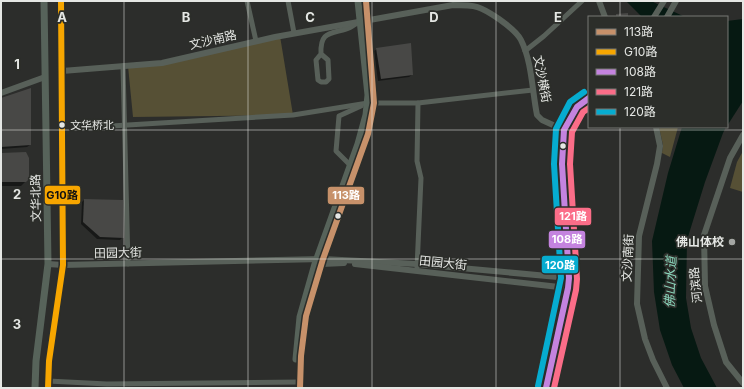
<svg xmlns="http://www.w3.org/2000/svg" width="744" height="389" font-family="Inter,'Noto Sans SC',sans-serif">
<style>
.green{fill:#565035}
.water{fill:#061912}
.shadow{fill:#0007}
.building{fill:#484846}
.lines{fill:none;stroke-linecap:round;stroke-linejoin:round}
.minor{stroke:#586059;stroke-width:5}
.tertiary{stroke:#586059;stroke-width:6}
.secondary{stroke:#57635a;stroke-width:7}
.bus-1-casing{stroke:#2c2e2a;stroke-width:9}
.bus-2-casing{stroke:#2c2e2a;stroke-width:9}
.bus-3-casing{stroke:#2c2e2a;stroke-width:9}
.bus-4-casing{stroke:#2c2e2a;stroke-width:9}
.bus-5-casing{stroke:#2c2e2a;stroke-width:9}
.bus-1{stroke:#c7916a;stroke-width:6}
.bus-2{stroke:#f7a600;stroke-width:6}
.bus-3{stroke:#c483df;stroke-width:6}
.bus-4{stroke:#fb6d88;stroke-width:6}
.bus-5{stroke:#06acd0;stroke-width:6}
.grid{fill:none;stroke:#e5e7e4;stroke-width:1;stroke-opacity:0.55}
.bus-dot{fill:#e5e7e4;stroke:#2c2e2a;stroke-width:1.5}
.poi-dot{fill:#a4a6a3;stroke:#2c2e2a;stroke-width:1.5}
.labels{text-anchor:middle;stroke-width:3.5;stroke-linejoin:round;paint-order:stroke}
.bus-label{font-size:11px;fill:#e5e7e4;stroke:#2c2e2a;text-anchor:start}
.street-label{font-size:12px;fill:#e5e7e4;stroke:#2c2e2a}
.poi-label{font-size:12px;font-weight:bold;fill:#e5e7e4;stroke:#2c2e2a;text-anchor:end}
.water-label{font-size:13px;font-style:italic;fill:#8ad6bb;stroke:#2c2e2a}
.grid-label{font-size:13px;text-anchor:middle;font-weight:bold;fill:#e5e7e4;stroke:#2c2e2a;stroke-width:3.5;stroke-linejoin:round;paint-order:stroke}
.line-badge{stroke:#2c2e2a;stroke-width:1.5}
.badge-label{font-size:11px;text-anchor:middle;font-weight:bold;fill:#fff}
.pale-badge-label{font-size:11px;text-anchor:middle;font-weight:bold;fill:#111}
</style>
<rect width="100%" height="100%" fill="#2c2d2b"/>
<g class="green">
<path d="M280,36L293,115L133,117L128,66L162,63Z"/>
<path d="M659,127H678L670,157L662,153L663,145Z"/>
<path d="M743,151V192L730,188L737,162Z"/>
</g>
<g class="water">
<path d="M626,1H651L685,17H642Z"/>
<path d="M743,19V101L727,126V21Z"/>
<path d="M682,127H726L723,133L705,182L687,240L686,298L691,328L701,358L717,388H684L672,365L660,330L654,292L652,241L668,173Z"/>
</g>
<g class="shadow">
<path d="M377,49L412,75L409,77L378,81L374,51Z"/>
<path d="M1,99L30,145L27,147L1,149Z"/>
<path d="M1,154L28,179L21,186H1Z"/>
<path d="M84,200L123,237L120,240L97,239L81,224L82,202Z"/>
</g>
<g class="building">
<path d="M628,13V17H616V14Z"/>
<path d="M411,43L413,75L381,79L376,48Z"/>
<path d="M31,88V145L1,147V98Z"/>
<path d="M26,152L29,158V179L26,182H1V153Z"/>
<path d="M84,199L123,200L124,238L100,237L83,222Z"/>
</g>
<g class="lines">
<g class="minor">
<path d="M247,1L256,41"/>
<path d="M288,1L294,33"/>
<path d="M525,51L544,36L582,1"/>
<path d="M321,54L328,60L329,79L326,82H321L318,80L316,60L321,54C320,32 329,34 346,29C350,28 354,25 357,23"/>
<path d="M123,66L128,264"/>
<path d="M78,128L293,115L368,103H418L533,90"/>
<path d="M351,166L336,151L339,116L361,106"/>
<path d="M417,268L421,178L417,161L418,103"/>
<path d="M48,381L107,384L300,382"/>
</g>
<g class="tertiary">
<path d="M599,1L605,17"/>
<path d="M654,17L664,1"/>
<path d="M667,17L676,1"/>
<path d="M62,71L162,63L275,37L453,5C476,5 480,6 499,19C506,24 517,32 521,40C532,62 532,90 537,115L542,120L564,130"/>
<path d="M1,93L45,77"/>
<path d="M656,127L660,146L657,164L639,236L637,304L645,339L653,360L667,388"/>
<path d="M743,135L730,158L704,235L705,286L714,325L726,362L743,383"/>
<path d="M320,262L322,264L344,263"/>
<path d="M48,264L63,265L323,259L417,264L569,278"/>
<path d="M355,264L568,288"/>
<path d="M546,388L568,288L569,278L562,164L564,130L577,107L589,98"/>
</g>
<g class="secondary">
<path d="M296,359L300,317L315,264L358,144L366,115L368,95L358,1"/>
<path d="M35,388L36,361L48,264L44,1"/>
<path d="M48,388L49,361L63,265L61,1"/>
<path d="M300,388L301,356L306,316L323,259L368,134L374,103L366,1"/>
</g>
<defs>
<path id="bus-1" d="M300,388L301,356L306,316L323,259L368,134L374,103L366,1"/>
<path id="bus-2" d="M48,388L49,361L63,265L61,1"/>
<path id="bus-3" d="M546,388L568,288L569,278L562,164L564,130L577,107L589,98"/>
<path id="bus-4" d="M554,388L576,290L577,279L570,164L572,132L583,112L589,108"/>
<path id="bus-5" d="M538,386L561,278L554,164L556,129L570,102L584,92"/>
</defs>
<use href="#bus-1" class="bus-1-casing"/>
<use href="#bus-2" class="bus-2-casing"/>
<use href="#bus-3" class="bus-3-casing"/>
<use href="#bus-4" class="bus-4-casing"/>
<use href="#bus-5" class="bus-5-casing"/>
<use href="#bus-1" class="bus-1"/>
<use href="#bus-2" class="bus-2"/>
<use href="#bus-3" class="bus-3"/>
<use href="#bus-4" class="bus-4"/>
<use href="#bus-5" class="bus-5"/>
</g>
<path class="grid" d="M124,1V388M248,1V388M372,1V388M496,1V388M620,1V17M620,127V388M1,130H743M1,259H743"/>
<g class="bus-dot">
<circle cx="62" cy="125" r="3.5"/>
<circle cx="563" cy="146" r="3.5"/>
<circle cx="338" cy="216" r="3.5"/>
</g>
<circle class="poi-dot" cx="732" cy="242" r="4"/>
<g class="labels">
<g class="bus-label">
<text x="70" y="129">文华桥北</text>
</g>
<g class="street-label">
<text transform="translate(213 40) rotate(-13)" y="4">文沙南路</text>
<text transform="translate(542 79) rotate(79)" y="4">文沙横街</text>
<text transform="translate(36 198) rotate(-91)" y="4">文华北路</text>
<text transform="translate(118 253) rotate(-1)" y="4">田园大街</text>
<text transform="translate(628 258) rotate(-87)" y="4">文沙南街</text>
<text transform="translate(443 263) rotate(6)" y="4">田园大街</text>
<text transform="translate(696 285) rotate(-96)" y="4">河滨路</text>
</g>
<g class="poi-label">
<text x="724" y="246">佛山体校</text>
</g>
<g class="water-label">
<text transform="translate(670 282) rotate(-88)" y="5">佛山水道</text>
</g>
</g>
<g class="grid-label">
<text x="62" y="22">A</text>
<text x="186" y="22">B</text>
<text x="310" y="22">C</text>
<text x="434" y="22">D</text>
<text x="558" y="22">E</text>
<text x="17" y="69">1</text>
<text x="17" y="199">2</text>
<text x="17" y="329">3</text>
</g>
<g class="line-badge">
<rect x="44" y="185" width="37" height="20" rx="4" fill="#f7a600"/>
<rect x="327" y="186" width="38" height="19" rx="4" fill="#c7916a"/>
<rect x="554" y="207" width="38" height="19" rx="4" fill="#fb6d88"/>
<rect x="548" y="230" width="38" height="19" rx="4" fill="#c483df"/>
<rect x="541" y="255" width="38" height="19" rx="4" fill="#06acd0"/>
</g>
<g class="badge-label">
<text x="346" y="199">113路</text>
<text x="573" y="220">121路</text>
<text x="567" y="243">108路</text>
<text x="560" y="269">120路</text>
</g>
<g class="pale-badge-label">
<text x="62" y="199">G10路</text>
</g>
<rect width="744" height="389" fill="none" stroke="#e5e7e4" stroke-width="4"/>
<rect x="588" y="16" width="140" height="112" fill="#2c2e2a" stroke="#767874"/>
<rect x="596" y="29" width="20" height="6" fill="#c7916a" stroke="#767874"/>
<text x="624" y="36" font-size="12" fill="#e5e7e4">113路</text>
<rect x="596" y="49" width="20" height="6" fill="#f7a600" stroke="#767874"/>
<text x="624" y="56" font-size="12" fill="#e5e7e4">G10路</text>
<rect x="596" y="69" width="20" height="6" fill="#c483df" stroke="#767874"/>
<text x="624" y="76" font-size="12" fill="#e5e7e4">108路</text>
<rect x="596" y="89" width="20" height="6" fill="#fb6d88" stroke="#767874"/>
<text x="624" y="96" font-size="12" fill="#e5e7e4">121路</text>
<rect x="596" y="109" width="20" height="6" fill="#06acd0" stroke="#767874"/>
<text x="624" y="116" font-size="12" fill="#e5e7e4">120路</text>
</svg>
